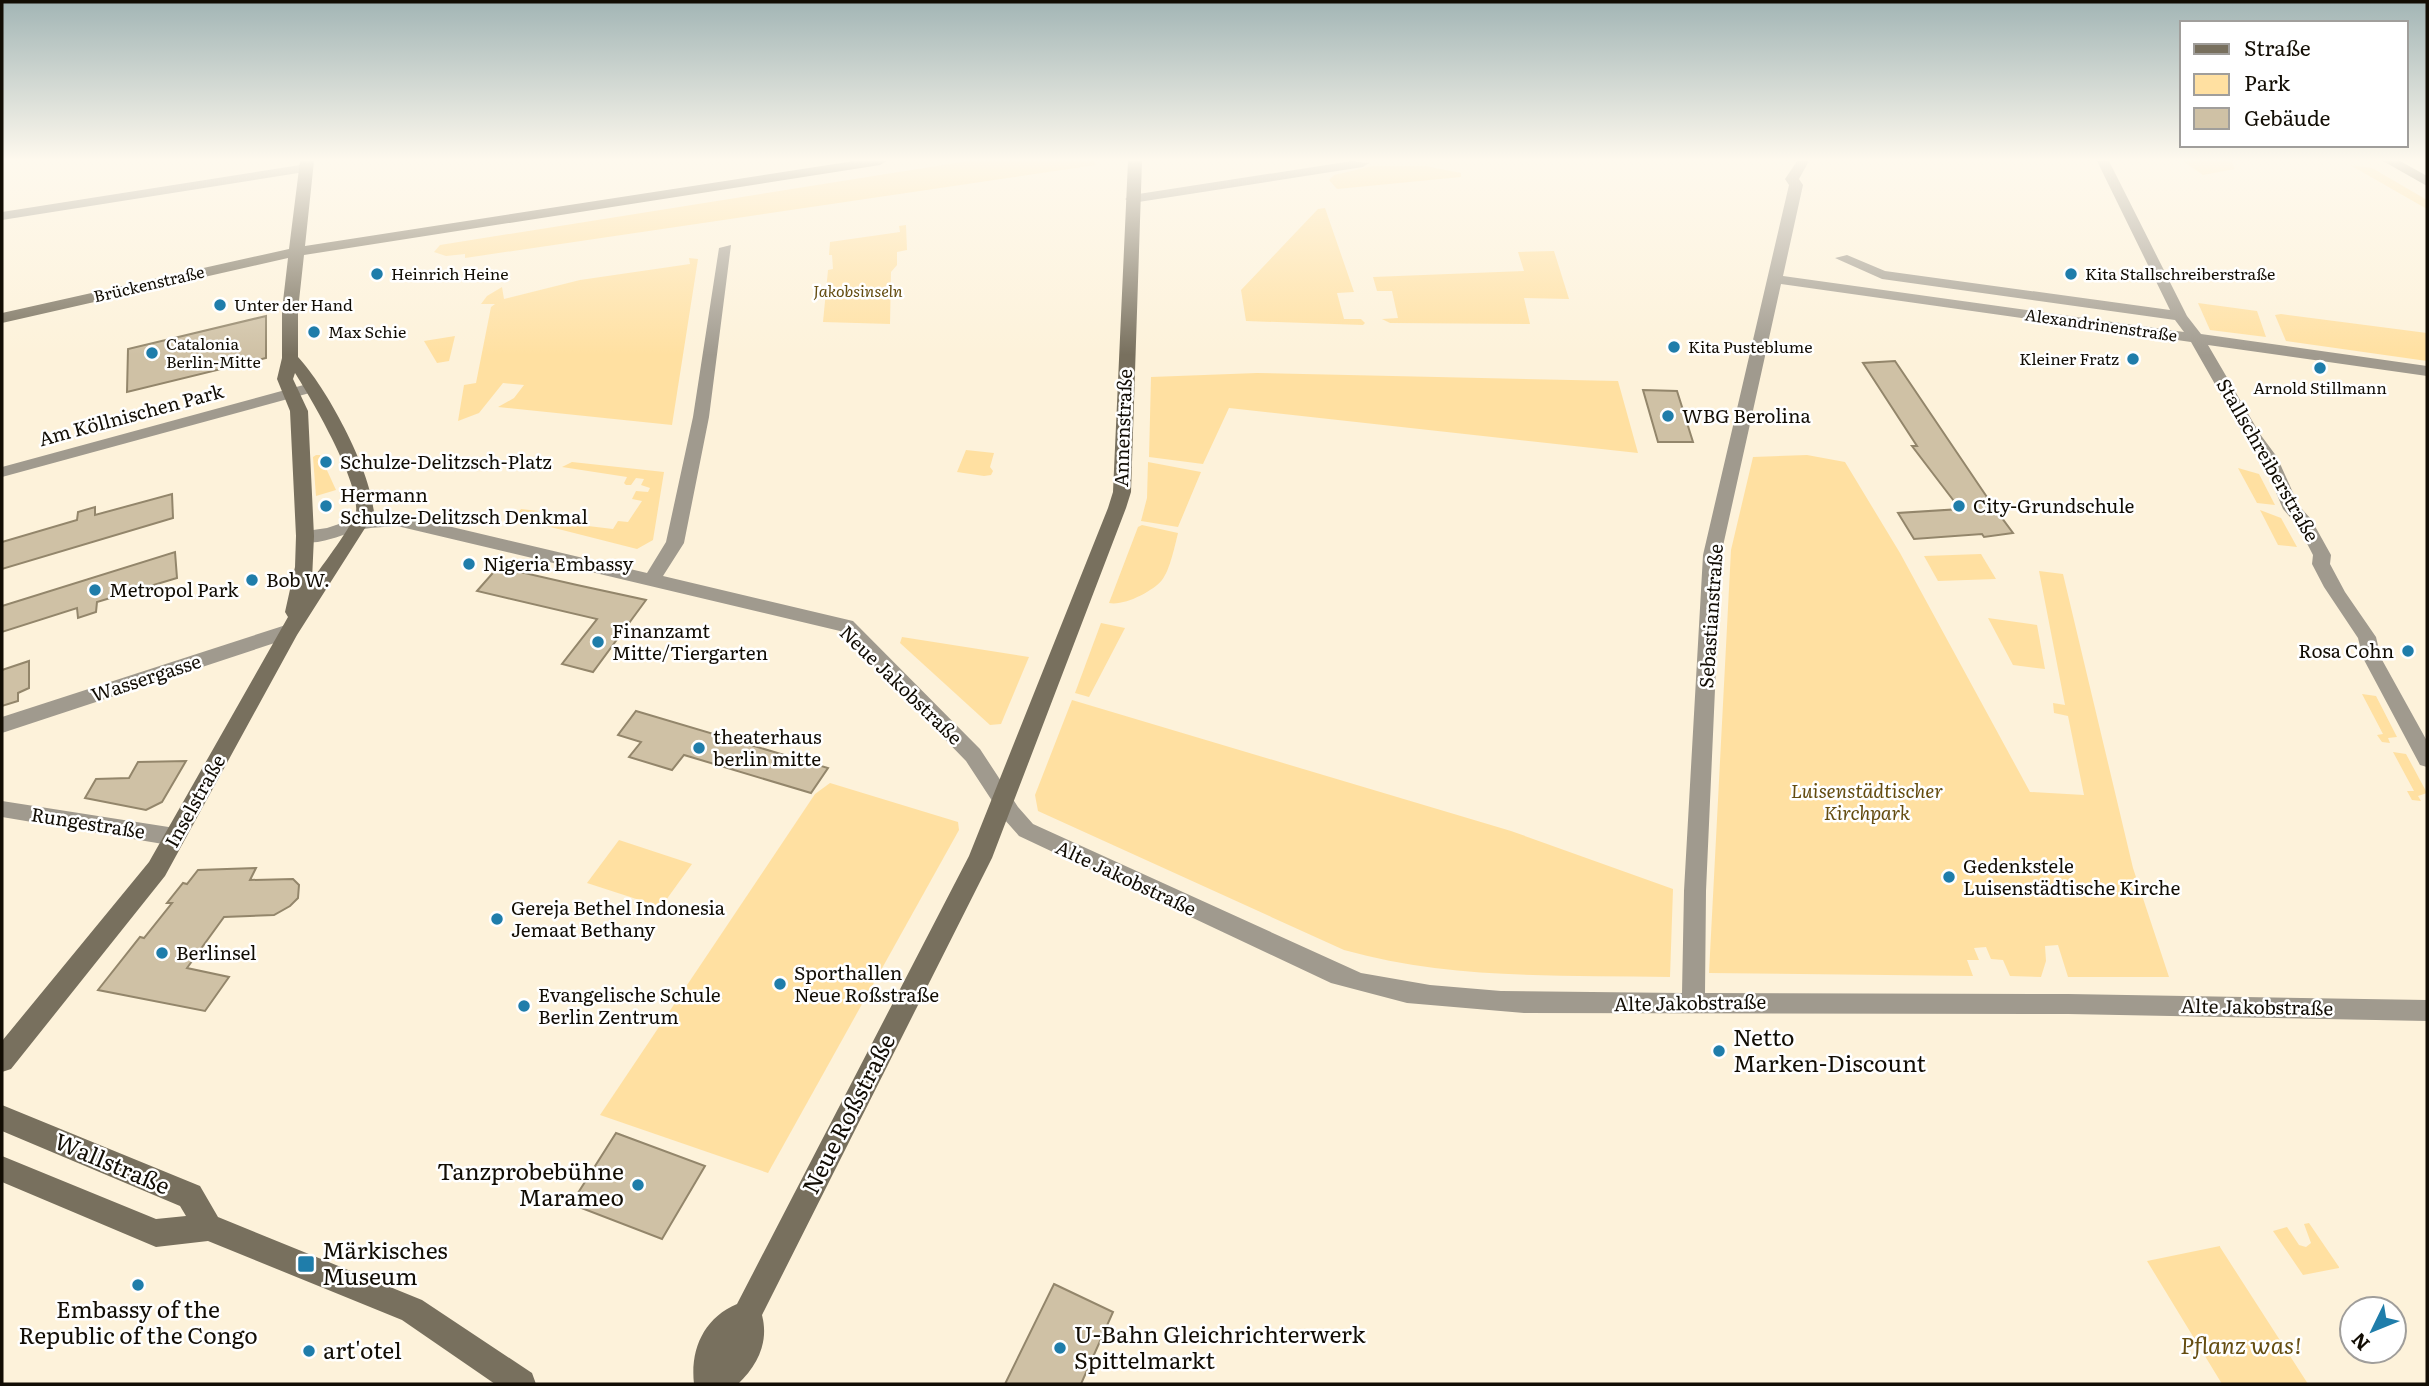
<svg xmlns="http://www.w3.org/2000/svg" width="2429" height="1386" font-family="Literata,serif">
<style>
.green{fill:#ffe0a1}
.building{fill:#cfc1a5;stroke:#93866b;stroke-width:2}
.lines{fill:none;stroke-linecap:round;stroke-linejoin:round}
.street{fill:#a09a8e;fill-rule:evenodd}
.secondary{fill:#78705e;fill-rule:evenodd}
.poi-dot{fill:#1f7daa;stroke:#fff;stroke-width:2.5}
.labels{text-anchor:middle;stroke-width:5;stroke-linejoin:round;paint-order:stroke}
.far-poi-label{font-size:16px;fill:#120d04;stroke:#fff;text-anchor:start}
.far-street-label{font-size:16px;fill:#120d04;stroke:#fff}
.far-park-label{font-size:16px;font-style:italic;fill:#644c10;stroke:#fff}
.street-label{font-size:19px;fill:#120d04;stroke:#fff}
.poi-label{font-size:19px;fill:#120d04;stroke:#fff;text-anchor:start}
.park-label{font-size:19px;font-style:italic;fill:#644c10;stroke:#fff}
.near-poi-label{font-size:23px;fill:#120d04;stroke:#fff;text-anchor:start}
.near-street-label{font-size:23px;fill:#120d04;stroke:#fff}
.near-park-label{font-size:23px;font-style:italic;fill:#644c10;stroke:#fff}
</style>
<rect width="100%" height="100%" fill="#fdf2da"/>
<g class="green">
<path d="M968,161H1094L1096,165L465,258V254L446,256L434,252L440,245Z"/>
<path d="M2183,161H2231L2235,169L2203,175Z"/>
<path d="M2350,165L2372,168L2427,200V209Z"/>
<path d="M1373,166H1426L1461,173V177L1337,189L1329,180L1334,175Z"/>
<path d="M1325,208L1354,292L1337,293L1344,319H1361L1365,323L1363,325L1246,321L1241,290L1318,209Z"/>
<path d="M906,225L907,250L897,252V265L891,272L890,324L823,322L828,270L833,269L832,255H829L830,242L900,232L899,226Z"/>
<path d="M1554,251L1569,299L1524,298L1530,324L1390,323L1382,319L1398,318L1392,291H1377L1373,277L1524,271L1518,252Z"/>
<path d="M689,258L698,259L672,425L498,407L514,398L524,385L503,383L479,413L458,421L464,385L476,383L491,307L495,304H481L487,296L502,287L504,299L580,280L690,264Z"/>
<path d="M2198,303L2257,311L2266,337L2210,330Z"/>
<path d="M2281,314L2427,333V361L2286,341L2275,315Z"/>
<path d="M455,336L449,361L437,363L424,341Z"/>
<path d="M1257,373L1618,381L1638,453L1229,408L1203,464L1149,457L1151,377Z"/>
<path d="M966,450L994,453L990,467L993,471L991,475L984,476L957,472Z"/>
<path d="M316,455H320L336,490L316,496L313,457Z"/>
<path d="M1807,455L1845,462L1900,553L2030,792L2084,795L2068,716L2054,713L2053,703L2065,705L2039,571L2063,574L2133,868L2169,977H2068L2058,945L2045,946L2046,961L2041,977L2010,976L2003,960L1991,959L1986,947L1974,948L1979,960H1967L1973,976L1709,973L1731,550L1753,457Z"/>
<path d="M572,462L664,472L653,540L637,549L515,518L521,509L538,511L533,519L552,522L557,514L567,515L563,523L613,529L618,521L628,522L642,501L632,499L636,491L648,492L650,488L641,485L644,479L636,478L631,485H626L624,483L627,477L562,467Z"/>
<path d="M1148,462L1201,472L1178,527L1141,521L1147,498Z"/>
<path d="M2238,468L2259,474L2275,505L2257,503Z"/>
<path d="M2260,510L2281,518L2297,547L2278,545Z"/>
<path d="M1142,525L1178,533C1175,545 1170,570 1162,580C1153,591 1125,606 1109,603L1138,527Z"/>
<path d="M1981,554L1996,579L1938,581L1924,556Z"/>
<path d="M1988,618L2037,625L2045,669L2013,665Z"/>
<path d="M1101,623L1125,628L1089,697L1075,693Z"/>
<path d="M902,637L1029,657L1001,724L990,725L900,643Z"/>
<path d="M2362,694L2376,696L2397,737L2388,738L2390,743L2382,742L2377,735L2383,734Z"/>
<path d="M1072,700L1511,831L1673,889L1670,977C1560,975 1451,980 1344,950L1038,811L1035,795Z"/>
<path d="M2393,752L2406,754L2427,793L2418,796L2421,801L2412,800L2407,791H2414Z"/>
<path d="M830,783L958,822L959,830L768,1173L600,1115L815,794Z"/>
<path d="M619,840L692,864L661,907L587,883Z"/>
<path d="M2309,1223L2339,1267V1268L2303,1275L2273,1231L2287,1227L2299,1245L2306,1247L2311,1243L2304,1224Z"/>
<path d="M2220,1246V1247L2308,1384H2222L2147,1261Z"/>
</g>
<g class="building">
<path d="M266,316V358L127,392L128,349Z"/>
<path d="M1895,361L1993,506L2013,533L1984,537L1982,534L1914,539L1898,513L1960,509L1912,446H1917L1863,363Z"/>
<path d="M1643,390L1677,391L1693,442H1658Z"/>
<path d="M172,494L173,518L2,569V542L77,520L78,512L95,507V515Z"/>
<path d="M175,552L177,578L97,602L96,612L78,618L77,608L2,632V606Z"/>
<path d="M498,567L577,585L646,600L593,672L562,664L597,619L477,591Z"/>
<path d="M29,661V688L18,693V701L2,706V670Z"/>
<path d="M636,711L828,768L811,793L684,755L672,770L629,757L641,742L618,735Z"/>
<path d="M186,761L162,802L146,810L85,798L96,779L129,778L138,762Z"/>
<path d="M256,868L250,880L293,879L299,885L298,898L290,906L274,915L224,917L187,968L229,977L205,1011L98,990L140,937L144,938L172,903H167L183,883L187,884L198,870Z"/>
<path d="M616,1133L705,1166L662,1239L571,1204Z"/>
<path d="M1054,1284L1113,1312L1081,1384H1005Z"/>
</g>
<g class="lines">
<g class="street">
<path d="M1352,161L1369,163L1363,167L1132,203L1125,199L1132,195Z"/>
<path d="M1797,161H1809L1799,179L1803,185L1783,276L2184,332L2175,320L1882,279L1835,258L1847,255L1885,271L2170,310L2097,161H2109L2187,316L2201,334L2427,366V376L2208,345L2260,434L2277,457L2299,506L2311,519L2331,555L2330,564L2345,592L2376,637L2381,658L2427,741V767L2420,765L2363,658L2358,638L2324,587L2312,564L2313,555L2298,526L2283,509L2262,459L2245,437L2191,342L1781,284L1721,555L1706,891L1705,993L2068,994L2427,1000V1021L2068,1014L1524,1013L1407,1003L1331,983L1019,836L1004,819L966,761L840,631L397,526C386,527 375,527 364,529C348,531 308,553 296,536L299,532L327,528L360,517L397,514L647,573L666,542L693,417L719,248L731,245L709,417L684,543L663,576L853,621L980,749L1018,807L1033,824L1361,973L1430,985L1501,991L1682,993L1684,891L1703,555L1789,185L1785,179Z"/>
<path d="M306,164L313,168L311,171L2,220V212Z"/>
<path d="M311,383L317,385V391L2,477V467Z"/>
<path d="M289,624L296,626L298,631L296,636L2,733V717Z"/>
<path d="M2,801L175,828L182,831L185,837L182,843L175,846L2,817Z"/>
</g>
<g class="secondary">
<path d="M300,161H314L305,246L854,161H887L880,165L304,255L298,310V357C327,388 372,472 374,514L297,635L165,876L11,1069L2,1072V1041L149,862L288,617L285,612L295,567L296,536L290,411L277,379L282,358V310L288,258L2,323V313L289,249ZM295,373C312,400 360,482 356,512C354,524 321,567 312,580L314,536L308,411L293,379Z"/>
<path d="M1128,161H1142L1131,492L1126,508L992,858L762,1315C769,1342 758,1365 738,1384H694C690,1349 704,1318 737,1304L969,856L1108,508L1113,492Z"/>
<path d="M2383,161H2400L2427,176V186Z"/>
<path d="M2,1105L200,1186L218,1217L422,1300L532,1373L536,1384H495L402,1320L208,1241L156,1247L2,1182V1156L156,1219L186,1216L180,1206L2,1131Z"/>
</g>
</g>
<linearGradient id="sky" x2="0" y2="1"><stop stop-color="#a2b5b5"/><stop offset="0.45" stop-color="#fef9ee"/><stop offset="1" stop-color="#fef9ee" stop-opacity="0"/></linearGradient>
<rect width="2429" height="355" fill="url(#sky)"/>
<g class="poi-dot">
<circle cx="377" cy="274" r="7"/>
<circle cx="2071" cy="274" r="7"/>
<circle cx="220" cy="305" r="7"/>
<circle cx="314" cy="332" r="7"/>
<circle cx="1674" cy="347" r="7"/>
<circle cx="152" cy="353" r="7"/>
<circle cx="2133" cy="359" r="7"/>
<circle cx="2320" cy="368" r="7"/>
<circle cx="1668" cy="416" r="7"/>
<circle cx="326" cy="462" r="7"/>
<circle cx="326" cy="506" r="7"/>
<circle cx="1959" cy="506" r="7"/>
<circle cx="469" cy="564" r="7"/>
<circle cx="252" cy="580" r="7"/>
<circle cx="95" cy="590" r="7"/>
<circle cx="598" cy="642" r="7"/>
<circle cx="2408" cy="651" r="7"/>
<circle cx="699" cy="748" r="7"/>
<circle cx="1949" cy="877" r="7"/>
<circle cx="497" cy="919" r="7"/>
<circle cx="162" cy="953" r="7"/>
<circle cx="780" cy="984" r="7"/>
<circle cx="524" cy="1006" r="7"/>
<circle cx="1719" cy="1051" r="7"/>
<circle cx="638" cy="1185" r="7"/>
<rect x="297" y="1255" width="18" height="18" rx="3.5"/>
<circle cx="138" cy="1285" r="7"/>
<circle cx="1060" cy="1348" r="7"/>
<circle cx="309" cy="1351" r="7"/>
</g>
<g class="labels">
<g class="far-poi-label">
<text x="391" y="280">Heinrich Heine</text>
<text x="2085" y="280">Kita Stallschreiberstraße</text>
<text x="234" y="311">Unter der Hand</text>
<text x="328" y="338">Max Schie</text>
<text x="166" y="350">Catalonia<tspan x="166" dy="18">Berlin-Mitte</tspan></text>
<text x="1688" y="353">Kita Pusteblume</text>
<text x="2119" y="365" text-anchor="end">Kleiner Fratz</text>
<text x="2320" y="394" text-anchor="middle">Arnold Stillmann</text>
</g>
<g class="far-street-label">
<text transform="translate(149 284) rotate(-13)" y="6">Brückenstraße</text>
<text transform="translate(2101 325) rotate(8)" y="6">Alexandrinenstraße</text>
</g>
<g class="far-park-label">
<text x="858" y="297">Jakobsinseln</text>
</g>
<g class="street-label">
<text transform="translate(131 415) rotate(-15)" y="7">Am Köllnischen Park</text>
<text transform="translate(1123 428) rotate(-88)" y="7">Annenstraße</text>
<text transform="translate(2268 460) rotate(60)" y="7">Stallschreiberstraße</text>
<text transform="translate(1711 616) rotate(-86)" y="7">Sebastianstraße</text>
<text transform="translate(146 678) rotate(-18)" y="7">Wassergasse</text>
<text transform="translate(901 685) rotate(44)" y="7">Neue Jakobstraße</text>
<text transform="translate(195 801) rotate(-61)" y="7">Inselstraße</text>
<text transform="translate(88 823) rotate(9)" y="7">Rungestraße</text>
<text transform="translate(1126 878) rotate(25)" y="7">Alte Jakobstraße</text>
<text transform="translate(1690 1003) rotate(-1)" y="7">Alte Jakobstraße</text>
<text transform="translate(2257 1007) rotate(1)" y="7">Alte Jakobstraße</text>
</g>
<g class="poi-label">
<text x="1682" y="423">WBG Berolina</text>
<text x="340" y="469">Schulze-Delitzsch-Platz</text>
<text x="340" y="502">Hermann<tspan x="340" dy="22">Schulze-Delitzsch Denkmal</tspan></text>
<text x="1973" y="513">City-Grundschule</text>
<text x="483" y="571">Nigeria Embassy</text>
<text x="266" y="587">Bob W.</text>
<text x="109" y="597">Metropol Park</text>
<text x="612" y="638">Finanzamt<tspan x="612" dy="22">Mitte/Tiergarten</tspan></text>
<text x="2394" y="658" text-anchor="end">Rosa Cohn</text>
<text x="713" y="744">theaterhaus<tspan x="713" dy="22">berlin mitte</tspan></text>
<text x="1963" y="873">Gedenkstele<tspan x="1963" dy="22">Luisenstädtische Kirche</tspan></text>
<text x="511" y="915">Gereja Bethel Indonesia<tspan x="511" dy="22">Jemaat Bethany</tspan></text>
<text x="176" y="960">Berlinsel</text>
<text x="794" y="980">Sporthallen<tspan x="794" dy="22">Neue Roßstraße</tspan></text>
<text x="538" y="1002">Evangelische Schule<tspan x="538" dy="22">Berlin Zentrum</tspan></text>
</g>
<g class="park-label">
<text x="1867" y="798">Luisenstädtischer<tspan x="1867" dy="22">Kirchpark</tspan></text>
</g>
<g class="near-poi-label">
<text x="1733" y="1046">Netto<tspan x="1733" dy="26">Marken-Discount</tspan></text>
<text x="624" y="1180" text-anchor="end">Tanzprobebühne<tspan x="624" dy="26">Marameo</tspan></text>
<text x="322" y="1259">Märkisches<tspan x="322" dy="26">Museum</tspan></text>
<text x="138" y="1318" text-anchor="middle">Embassy of the<tspan x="138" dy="26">Republic of the Congo</tspan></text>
<text x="1074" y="1343">U-Bahn Gleichrichterwerk<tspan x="1074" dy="26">Spittelmarkt</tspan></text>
<text x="323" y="1359">art'otel</text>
</g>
<g class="near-street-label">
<text transform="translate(849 1114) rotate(-63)" y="8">Neue Roßstraße</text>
<text transform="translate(112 1164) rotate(23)" y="8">Wallstraße</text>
</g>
<g class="near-park-label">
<text x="2241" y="1354">Pflanz was!</text>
</g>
</g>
<rect width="2429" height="1386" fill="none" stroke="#120d04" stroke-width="7"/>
<rect x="2180" y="21" width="228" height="126" fill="#ffffff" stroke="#a09e9b" stroke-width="2"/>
<rect x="2194" y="44" width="35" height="10" fill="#78705e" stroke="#a09e9b" stroke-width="2"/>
<text x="2244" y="56" font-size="21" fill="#120d04">Straße</text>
<rect x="2194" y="74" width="35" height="21" fill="#ffe0a1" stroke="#a09e9b" stroke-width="2"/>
<text x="2244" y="91" font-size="21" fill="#120d04">Park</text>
<rect x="2194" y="108" width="35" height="21" fill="#cfc1a5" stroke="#a09e9b" stroke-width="2"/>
<text x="2244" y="126" font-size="21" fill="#120d04">Gebäude</text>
<g transform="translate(2373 1330) rotate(227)"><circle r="33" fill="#ffffff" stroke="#a09e9b" stroke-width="2"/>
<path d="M0-5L12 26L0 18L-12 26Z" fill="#1f7daa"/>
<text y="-10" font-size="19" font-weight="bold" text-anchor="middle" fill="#120d04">N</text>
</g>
</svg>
